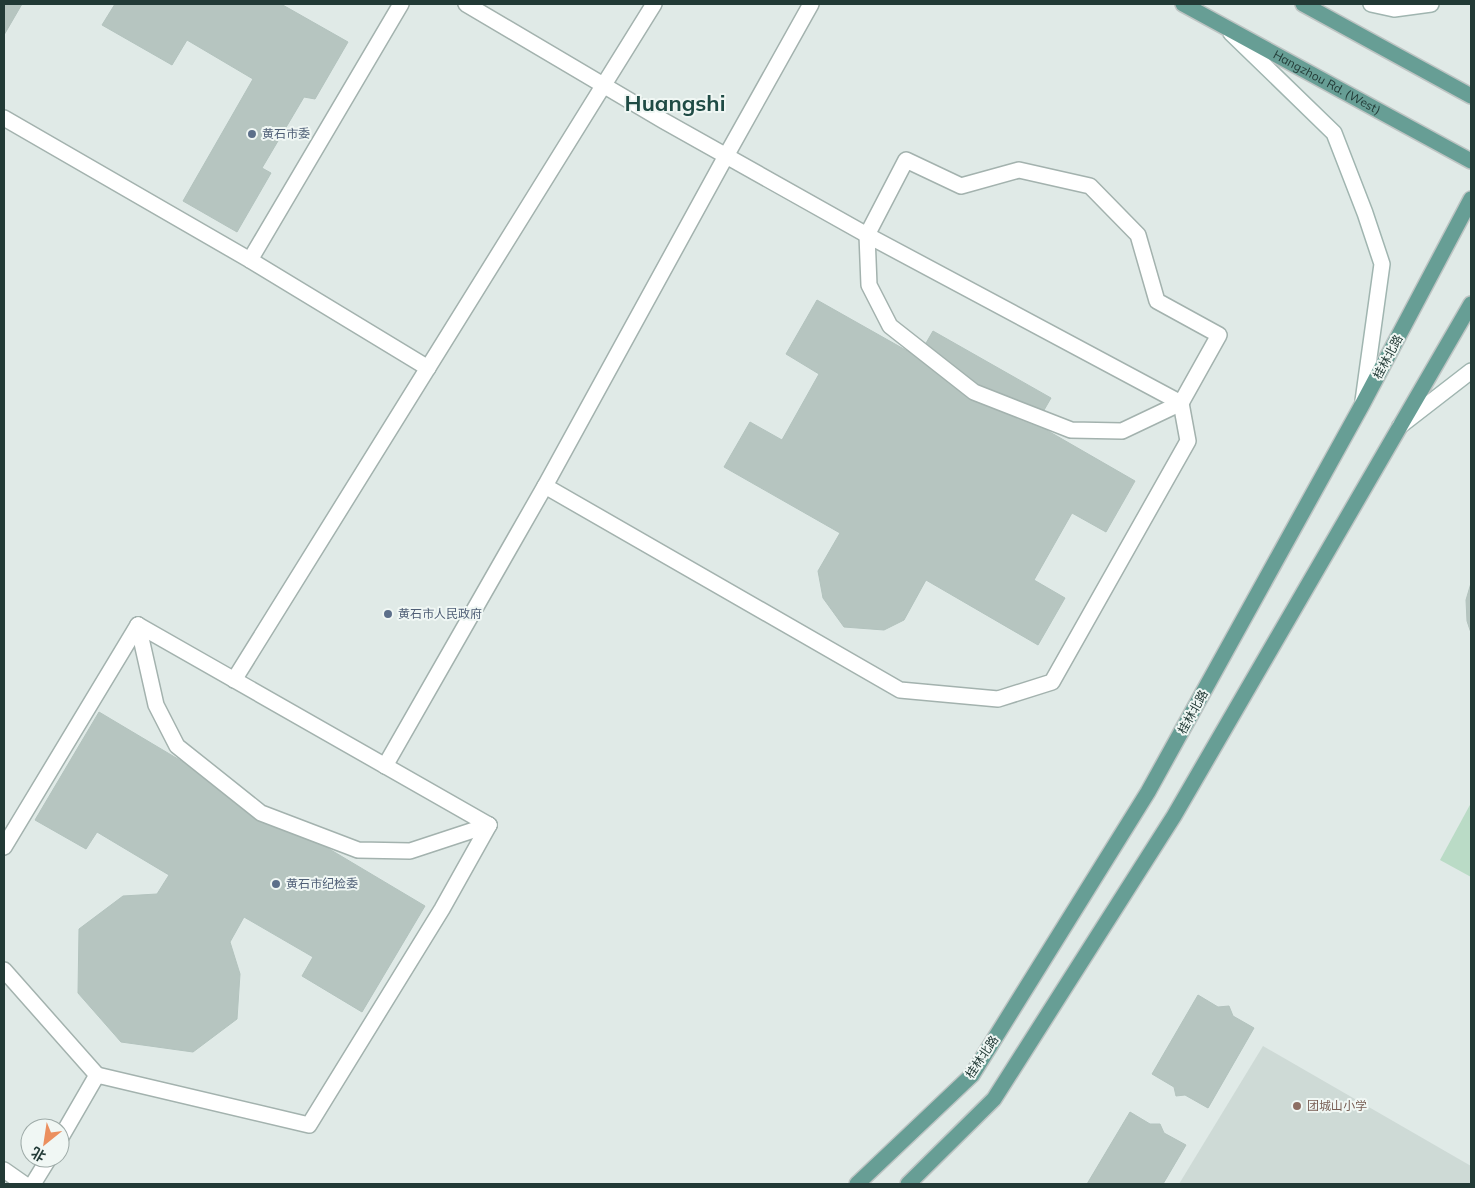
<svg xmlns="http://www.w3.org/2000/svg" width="1475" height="1188" font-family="Mulish,'Noto Sans SC',sans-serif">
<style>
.built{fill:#cedad6}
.green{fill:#badbc6}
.building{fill:#b6c5c0;stroke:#b3c3be}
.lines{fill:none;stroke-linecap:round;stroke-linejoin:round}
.service-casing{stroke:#a3b2ae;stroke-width:18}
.tertiary-casing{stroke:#a3b2ae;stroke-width:18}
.secondary-casing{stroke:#a0b5b0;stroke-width:18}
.primary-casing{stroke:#bdc4c3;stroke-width:18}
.service{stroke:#fff;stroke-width:15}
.tertiary{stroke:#fff;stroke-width:15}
.secondary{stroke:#fff;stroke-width:15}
.primary{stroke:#679e95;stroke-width:15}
.service-dot{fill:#5c6f8a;stroke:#f0f7f4;stroke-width:2}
.education-dot{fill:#8d6e63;stroke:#f0f7f4;stroke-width:2}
.labels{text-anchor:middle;stroke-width:4;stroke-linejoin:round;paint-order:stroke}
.street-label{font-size:12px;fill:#223a36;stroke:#f0f7f4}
.service-label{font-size:12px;fill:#4e5e75;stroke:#f0f7f4;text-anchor:start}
.education-label{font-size:12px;fill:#785e54;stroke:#f0f7f4;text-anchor:start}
.town-label{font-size:22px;font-weight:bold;fill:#1f4b45;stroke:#f0f7f4}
</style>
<rect width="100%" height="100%" fill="#e0eae7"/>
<path class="built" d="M1263,1046L1471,1166V1184H1179Z"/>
<path class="green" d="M1471,803V877L1440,860Z"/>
<g class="building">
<path d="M4,4H22L4,35Z"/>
<path d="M115,4H281L348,42L315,99L304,97L262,168L271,173L237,232L183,201L253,79L187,40L172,65L102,25Z"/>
<path d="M817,300L918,357L933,331L1051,398L1036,424L1135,481L1106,532L1072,513L1034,580L1065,598L1038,645L926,580L904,620L884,630L844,627L823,598L818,571L840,533L724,467L750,422L782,440L819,374L786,354Z"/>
<path d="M1471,583V633L1467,621L1466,600Z"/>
<path d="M99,712L425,906L362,1012L302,976L313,957L244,917L230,942L240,974L237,1019L193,1052L121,1042L78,993L79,929L123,896L157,894L169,875L97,832L86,849L35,820Z"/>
<path d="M1198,995L1218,1007L1229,1006L1233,1016L1254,1028L1208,1108L1185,1095L1176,1096L1174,1087L1152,1074Z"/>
<path d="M1130,1112L1150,1124H1160L1164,1133L1186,1145L1163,1184H1087Z"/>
</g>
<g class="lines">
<defs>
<g id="service">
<path d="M401,4L250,260L428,368"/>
<path d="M466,4L664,121L867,235L1181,403"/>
<path d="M811,4L726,156L545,486L900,690L998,699L1052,682L1188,441L1181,403"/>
<path d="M4,118L250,260"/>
<path d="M906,160L961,186L1019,170L1090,186L1138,235L1157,301L1219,335L1181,403L1122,431L1071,430L974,392L890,326L869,285L867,235Z"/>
<path d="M138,625L156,705L177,746L261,813L358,850L410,851L489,825"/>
<path d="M138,625L489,825"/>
<path d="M234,680L654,4"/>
<path d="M385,766L545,486"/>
<path d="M4,847L138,625"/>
<path d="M4,970L97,1075"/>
<path d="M60,1139L97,1075L309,1125L442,909L489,825"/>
<path d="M33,1184L49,1158"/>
</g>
<path id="tertiary" d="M4,1170L24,1184"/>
<g id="secondary">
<path d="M1371,4L1394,9L1431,4"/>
<path d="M1231,33L1334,133L1365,213L1382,264L1363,401"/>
<path d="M1400,426L1471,371"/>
</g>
<g id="primary">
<path id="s1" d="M1183,4L1471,161"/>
<path d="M1303,4L1471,96"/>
<path d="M857,1184L972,1075L1148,792L1362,405L1471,199"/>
<path d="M908,1184L994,1099L1174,816L1471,304"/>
</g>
</defs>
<use href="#service" class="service-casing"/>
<use href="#tertiary" class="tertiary-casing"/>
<use href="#secondary" class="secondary-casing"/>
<use href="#primary" class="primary-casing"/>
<use href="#service" class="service"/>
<use href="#tertiary" class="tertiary"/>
<use href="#secondary" class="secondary"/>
<use href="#primary" class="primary"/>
</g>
<g class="service-dot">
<circle cx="252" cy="134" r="5"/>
<circle cx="388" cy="614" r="5"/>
<circle cx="276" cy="884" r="5"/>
</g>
<circle class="education-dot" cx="1297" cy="1106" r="5"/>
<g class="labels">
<g class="street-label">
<text dy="4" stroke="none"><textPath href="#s1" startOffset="164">Hangzhou Rd. (West)</textPath></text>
<text transform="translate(1388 357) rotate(-62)" y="4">桂林北路</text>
<text transform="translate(1193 712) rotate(-61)" y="4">桂林北路</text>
<text transform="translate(982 1057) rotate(-56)" y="4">桂林北路</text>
</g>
<g class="service-label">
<text x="262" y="138">黄石市委</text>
<text x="398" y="618">黄石市人民政府</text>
<text x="286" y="888">黄石市纪检委</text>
</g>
<g class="education-label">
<text x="1307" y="1110">团城山小学</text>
</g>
<g class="town-label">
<text x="675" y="111">Huangshi</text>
</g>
</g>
<rect width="1475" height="1188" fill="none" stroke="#223a36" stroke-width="10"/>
<g transform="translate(45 1143) rotate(210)"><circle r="24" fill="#f0f7f4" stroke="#9eaba8"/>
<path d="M0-4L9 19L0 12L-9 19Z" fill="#eb8f5e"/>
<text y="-8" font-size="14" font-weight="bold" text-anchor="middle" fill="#223a36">北</text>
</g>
</svg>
